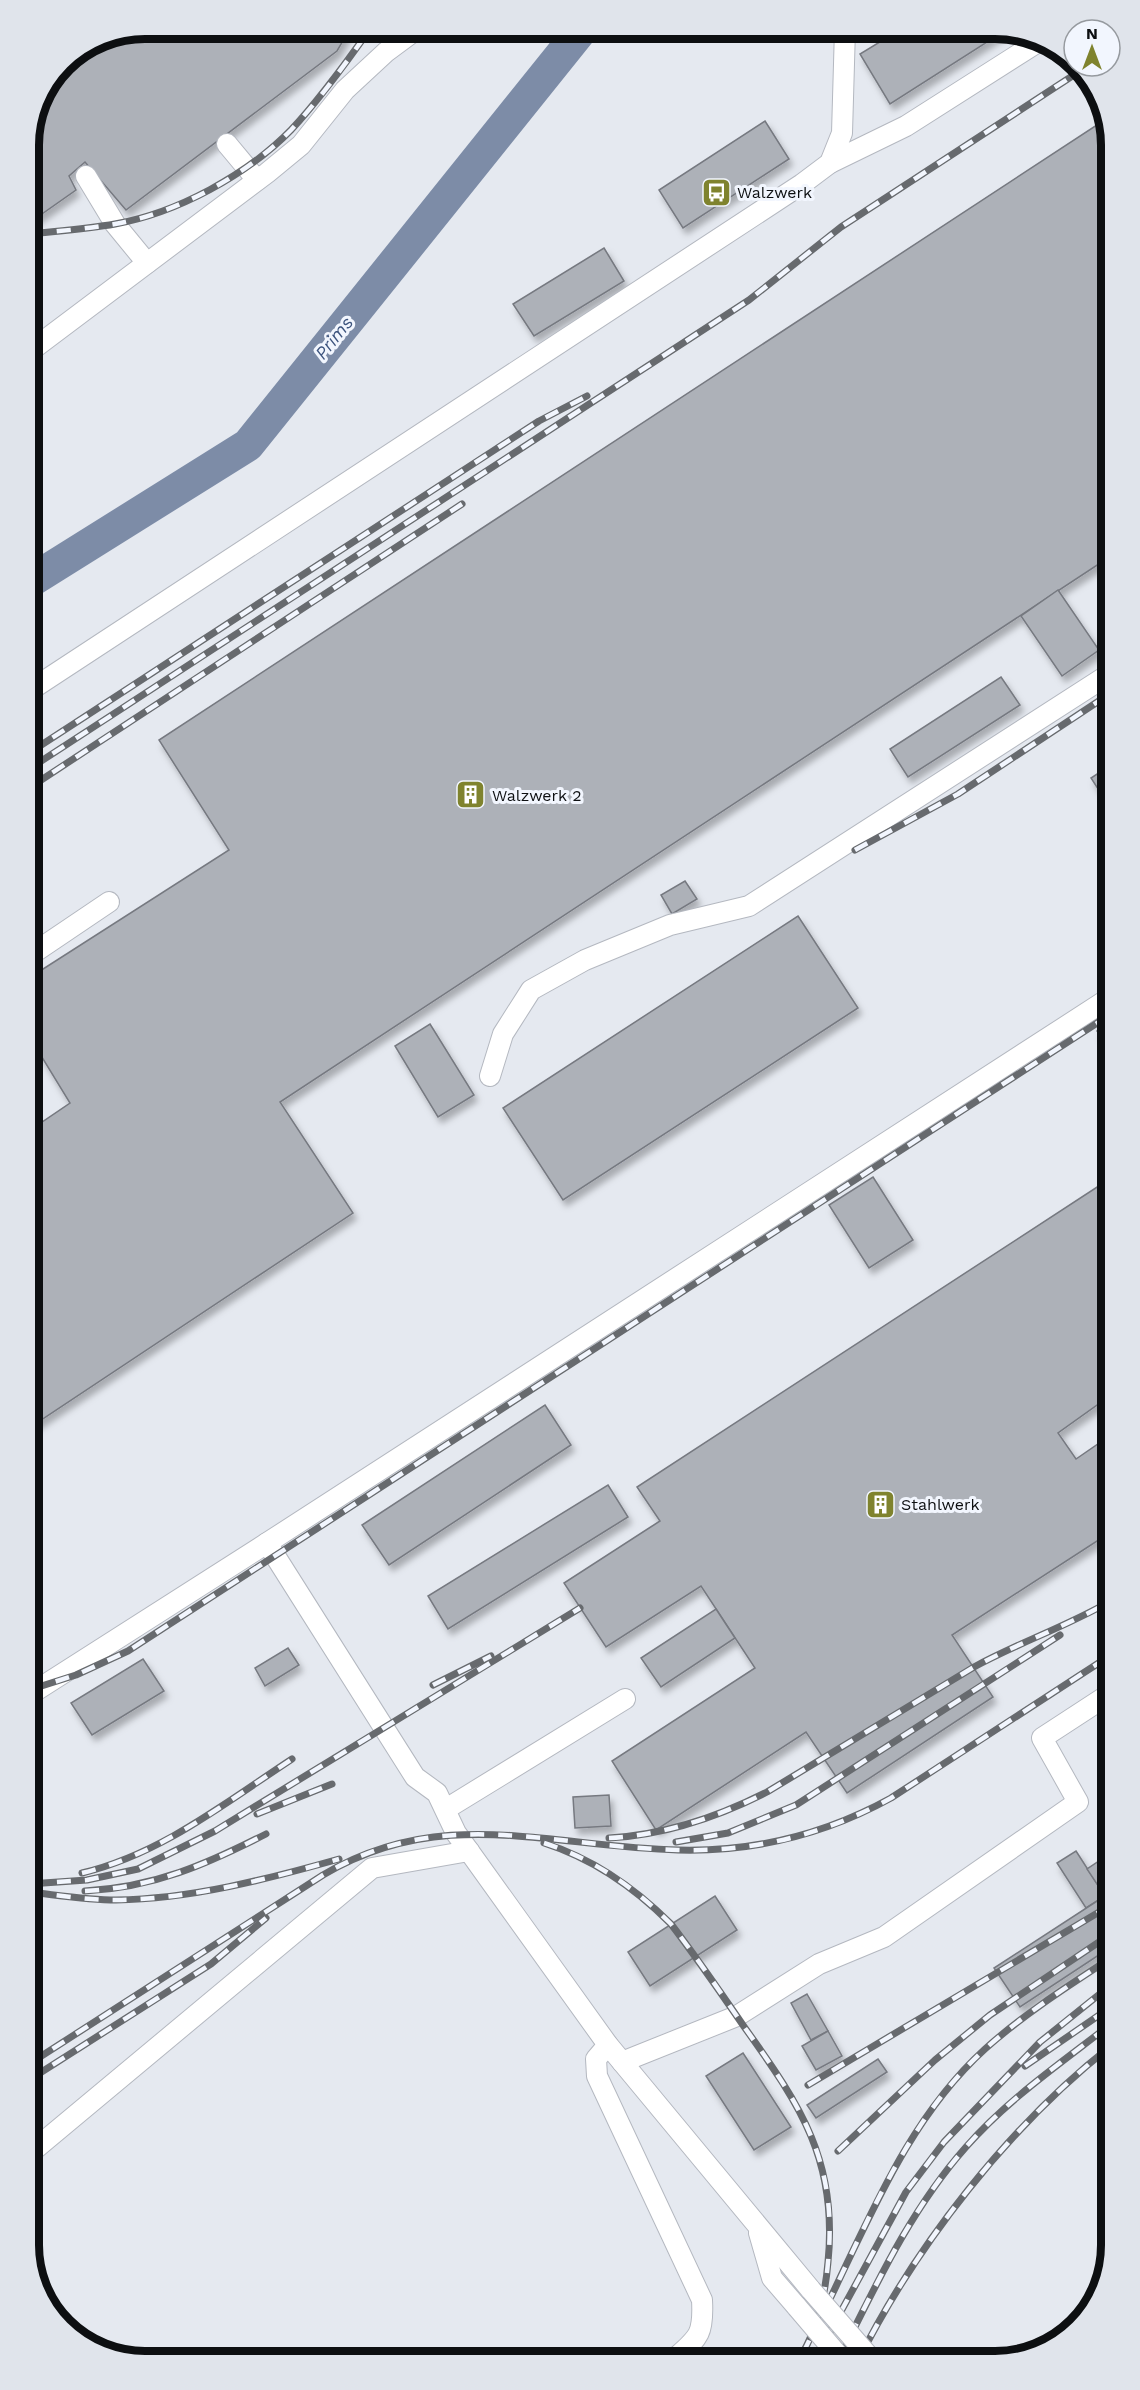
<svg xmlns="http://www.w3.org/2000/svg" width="1140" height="2390" font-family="'Work Sans',sans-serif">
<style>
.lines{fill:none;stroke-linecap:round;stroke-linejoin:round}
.river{stroke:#7d8ca7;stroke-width:33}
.building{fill:#adb1b8;stroke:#767980;stroke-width:1.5;filter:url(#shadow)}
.minor-casing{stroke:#b4b8c0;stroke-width:22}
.path{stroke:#797c81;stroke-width:3;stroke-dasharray:4.5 4.5;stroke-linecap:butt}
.minor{stroke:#fff;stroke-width:20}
.rail-casing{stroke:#676a6e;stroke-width:7}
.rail{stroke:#f2f6fe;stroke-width:4.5;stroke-dasharray:14;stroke-linecap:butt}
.minor-bridge-casing{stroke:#b4b8c0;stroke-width:22;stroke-linecap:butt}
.minor-bridge{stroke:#fff;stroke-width:20}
.labels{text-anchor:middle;stroke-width:6;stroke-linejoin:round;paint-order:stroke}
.poi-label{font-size:16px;fill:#0d0f11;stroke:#f2f6fe;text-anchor:start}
.water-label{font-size:18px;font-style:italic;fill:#3d547e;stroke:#f2f6fe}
.rim{fill:none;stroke:#0d0f11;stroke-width:8}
</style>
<defs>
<filter id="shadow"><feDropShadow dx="3.5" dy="6" stdDeviation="3" flood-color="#0004"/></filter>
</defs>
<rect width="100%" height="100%" fill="#e5e9f0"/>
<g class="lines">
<path class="river" d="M29,582L248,445L582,29"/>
</g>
<g class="building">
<path d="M145,28L350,29L337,51L126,210L85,162L69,176L76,190L29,223V138L38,100L63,62L101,37Z"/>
<path d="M901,29H1003L1006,30L890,104L860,54Z"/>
<path d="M1106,119L1112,145L1111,556L280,1102L353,1213L29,1428V1131L70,1103L29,1036V978L229,850L159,740Z"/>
<path d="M765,121L789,159L683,228L659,190Z"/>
<path d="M604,248L624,281L534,336L513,304Z"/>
<path d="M1058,590L1099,650L1062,676L1021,616Z"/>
<path d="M1001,677L1020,705L908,777L890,749Z"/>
<path d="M1111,765V809L1091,778Z"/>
<path d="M685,881L697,899L672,914L661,895Z"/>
<path d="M798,916L858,1008L563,1200L503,1108Z"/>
<path d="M1111,1022V1053L1097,1031Z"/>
<path d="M430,1024L474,1095L438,1117L395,1046Z"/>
<path d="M873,1177L913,1240L869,1268L829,1205Z"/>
<path d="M1111,1178V1395L1058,1433L1076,1459L1111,1435V1532L952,1635L993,1697L847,1793L806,1732L656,1830L612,1761L755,1668L701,1586L606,1647L564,1583L660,1521L637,1487Z"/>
<path d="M545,1405L571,1445L389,1565L362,1525Z"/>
<path d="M608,1485L628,1517L448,1629L428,1596Z"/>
<path d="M716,1609L735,1638L661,1687L641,1658Z"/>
<path d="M288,1648L299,1665L265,1686L255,1668Z"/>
<path d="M143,1659L164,1691L92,1735L71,1703Z"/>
<path d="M609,1795L611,1826L575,1828L573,1797Z"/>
<path d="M1076,1851L1105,1896L1086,1908L1057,1863Z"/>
<path d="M1111,1853V1892L1105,1896L1087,1869Z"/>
<path d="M1111,1892V1947L1020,2007L994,1968Z"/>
<path d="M715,1896L737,1930L650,1986L628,1952Z"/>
<path d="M807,1994L828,2031L811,2040L791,2003Z"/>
<path d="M828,2031L842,2056L816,2070L802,2046Z"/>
<path d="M743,2053L791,2127L754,2150L706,2076Z"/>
<path d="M878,2059L887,2072L816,2118L807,2105Z"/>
</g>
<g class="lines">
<defs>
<g id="minor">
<path d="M227,144L257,180"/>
<path d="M830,163L906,126L1038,42"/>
<path d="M86,176L115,224L147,263"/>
<path d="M29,352L267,173L301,145L345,90L386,52L417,29"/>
<path d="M29,691L802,184L830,163L842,133L845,29"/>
<path d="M29,956L109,902"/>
<path d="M490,1076L503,1034L531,990L585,960L670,925L749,906L1111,673"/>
<path d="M29,1695L267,1543"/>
<path d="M446,1809L625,1699"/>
<path d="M608,2045L596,2059L597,2076L702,2300C704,2336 698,2338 672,2361"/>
<path d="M622,2062L737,2016L819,1964L884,1937L1078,1802L1042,1738L1111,1693"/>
<path d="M29,2154L372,1868L469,1851"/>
<path d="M759,2233L772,2278L797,2307"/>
<path d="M811,2290L608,2045L456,1833L437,1793L415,1777L267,1543L1111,997"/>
</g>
</defs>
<use href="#minor" class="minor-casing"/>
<path class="path" d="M821,29L828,34"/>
<use href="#minor" class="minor"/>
<defs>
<g id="rail">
<path d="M29,234C57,231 87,229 115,224C177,213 247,175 291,130C320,99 346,63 370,29"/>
<path d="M29,753L539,421L587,396"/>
<path d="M29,769L749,300L841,227L1080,71"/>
<path d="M29,788L462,504"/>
<path d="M855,850L958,794L1111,693"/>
<path d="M433,1685L491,1656"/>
<path d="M29,1690L76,1675L128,1651L1111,1014"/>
<path d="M257,1814L332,1784"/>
<path d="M609,1838C664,1835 718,1817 767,1792L974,1667C1018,1643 1065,1627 1109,1602"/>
<path d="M676,1842L728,1833L796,1805L1060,1635"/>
<path d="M544,1843C594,1859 635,1888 671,1924C697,1958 721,1993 745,2028C801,2106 838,2162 828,2262C825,2298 817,2331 798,2361"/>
<path d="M82,1873C161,1854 225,1803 292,1759"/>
<path d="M29,1884L87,1880L138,1869L215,1831L580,1608"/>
<path d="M85,1891C155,1887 205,1865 266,1834"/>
<path d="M29,1892C57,1895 87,1900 116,1900C191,1899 268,1879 339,1859"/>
<path d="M29,2064L323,1875C443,1804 549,1847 678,1850C754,1852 824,1835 891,1798L1111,1655"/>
<path d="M1025,2066L1111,2007"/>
<path d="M29,2080L211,1964L266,1918"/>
<path d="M808,2085L1111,1905"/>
<path d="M838,2151L935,2060L990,2015L1111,1934"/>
<path d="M827,2305C871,2215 909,2118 985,2049C1024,2014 1068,1986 1111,1958"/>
<path d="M814,2361L906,2192L944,2142L1040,2042L1111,1985"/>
<path d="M838,2361C875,2287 910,2210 966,2147C1008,2099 1061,2063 1111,2024"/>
<path d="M858,2361C915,2246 1010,2125 1111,2046"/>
</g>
</defs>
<use href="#rail" class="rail-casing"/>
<use href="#rail" class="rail"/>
<defs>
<g id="minor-bridge">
<path d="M811,2290L873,2361"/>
<path d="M797,2307L843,2361"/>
</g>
</defs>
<use href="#minor-bridge" class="minor-bridge-casing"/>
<use href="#minor-bridge" class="minor-bridge"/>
</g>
<defs>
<symbol id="bus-square" viewBox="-11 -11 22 22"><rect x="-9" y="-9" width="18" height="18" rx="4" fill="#7f832e" stroke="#f2f6fe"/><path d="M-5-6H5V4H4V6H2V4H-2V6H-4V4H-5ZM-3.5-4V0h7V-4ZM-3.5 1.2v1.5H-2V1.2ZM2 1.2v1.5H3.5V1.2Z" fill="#fff"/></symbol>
<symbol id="building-square" viewBox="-11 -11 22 22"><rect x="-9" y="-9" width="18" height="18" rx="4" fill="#7f832e" stroke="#f2f6fe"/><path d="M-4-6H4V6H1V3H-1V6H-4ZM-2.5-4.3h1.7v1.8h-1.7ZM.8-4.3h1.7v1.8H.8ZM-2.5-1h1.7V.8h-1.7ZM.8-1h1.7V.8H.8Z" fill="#fff"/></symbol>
</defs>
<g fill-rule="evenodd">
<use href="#bus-square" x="700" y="176" width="33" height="33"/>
<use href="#building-square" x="454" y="778" width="33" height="33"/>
<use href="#building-square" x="864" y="1488" width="33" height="33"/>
</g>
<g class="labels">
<g class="poi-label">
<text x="737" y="198">Walzwerk</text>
<text x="492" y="801">Walzwerk 2</text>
<text x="901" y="1510">Stahlwerk</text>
</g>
<g class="water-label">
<text transform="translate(334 338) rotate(-51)" y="6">Prims</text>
</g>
</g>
<path d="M0 0H1140V2390H0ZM145 39H995A106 106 0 0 1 1101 145V2245A106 106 0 0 1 995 2351H145A106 106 0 0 1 39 2245V145A106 106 0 0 1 145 39Z" fill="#e0e4eb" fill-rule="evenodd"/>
<path class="rim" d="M145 39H995A106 106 0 0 1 1101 145V2245A106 106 0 0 1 995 2351H145A106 106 0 0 1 39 2245V145A106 106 0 0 1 145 39Z"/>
<g transform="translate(1092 48)"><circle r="28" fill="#f2f6fe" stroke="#969a9f" stroke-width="1.5"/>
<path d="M0-4.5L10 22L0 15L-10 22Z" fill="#7f832e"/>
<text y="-9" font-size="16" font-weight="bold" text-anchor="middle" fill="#0d0f11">N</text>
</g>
</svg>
